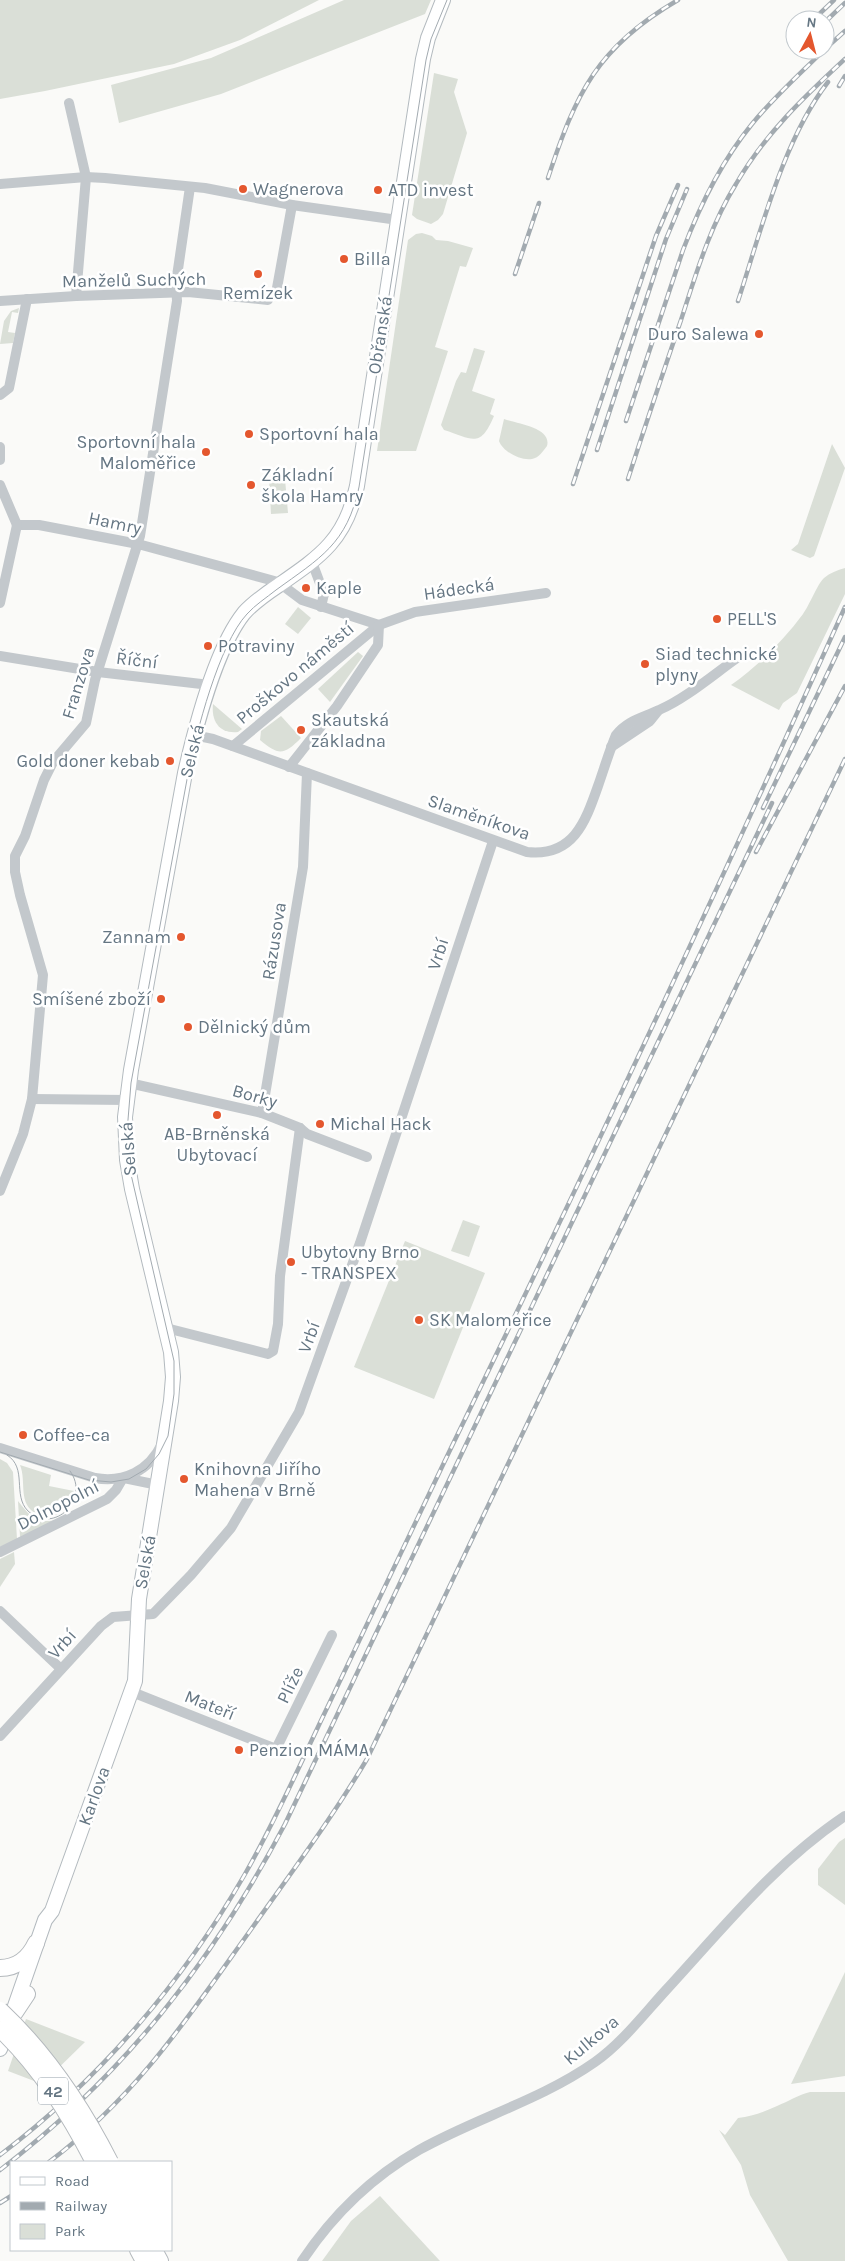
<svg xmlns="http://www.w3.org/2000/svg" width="845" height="2261" font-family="Karla,sans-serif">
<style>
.green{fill:#dadfd7}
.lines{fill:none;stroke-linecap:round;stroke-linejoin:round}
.secondary-casing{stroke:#b3babf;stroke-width:16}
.trunk-casing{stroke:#b4b9bd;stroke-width:18}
.minor{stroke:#c3c8cc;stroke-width:10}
.secondary{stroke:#fff;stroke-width:14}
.trunk{stroke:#fff;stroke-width:16}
.tram{stroke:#a2aab0;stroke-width:1}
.rail-casing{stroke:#a2aab0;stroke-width:4.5}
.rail{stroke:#fff;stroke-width:2.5;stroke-dasharray:8;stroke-linecap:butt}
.trunk-bridge-casing{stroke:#b4b9bd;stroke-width:18;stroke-linecap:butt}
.trunk-bridge{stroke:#fff;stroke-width:16}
.poi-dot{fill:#e4572e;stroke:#fff;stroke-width:2}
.labels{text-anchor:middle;stroke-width:5;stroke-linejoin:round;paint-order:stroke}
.shield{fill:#fff;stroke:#939fa8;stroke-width:1}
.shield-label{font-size:16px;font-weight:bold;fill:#657683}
.poi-label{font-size:18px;fill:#657683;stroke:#fff;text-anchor:start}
.street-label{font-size:18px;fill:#657683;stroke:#fff}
</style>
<rect width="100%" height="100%" fill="#fafaf8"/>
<g class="green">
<path d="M0,0H319L240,40L174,64L45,91L0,99Z"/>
<path d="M344,0H431L425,14L221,94L119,123L111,85L211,58Z"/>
<path d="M434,73L458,79L454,92L467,133L443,214L438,220L431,224L417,219L412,215Z"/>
<path d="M422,233L432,236L436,240L448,241L473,248L466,267L460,266L435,347L448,351L416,451H377L408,240L416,234Z"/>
<path d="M19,308L18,313L12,312L8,332L15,333L13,343L0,344L4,321L11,311Z"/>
<path d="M474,348L485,351L472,391L495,399L490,414L494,416C480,449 473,439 444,430L441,425L456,381L461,372L466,373Z"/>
<path d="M504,419C519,424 552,428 547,446C543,451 539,458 532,459C521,461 503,452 499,441Z"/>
<path d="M832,444L845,468L814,556L810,558L791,550L798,544Z"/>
<path d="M269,478L285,479L288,513L271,514Z"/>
<path d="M845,568V594L797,693L783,703L779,710L731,685C759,665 782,642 803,614C809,606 818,583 824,578C830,573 837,570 845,568Z"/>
<path d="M298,607L311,618L298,634L285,624Z"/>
<path d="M358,652L363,656L330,702L318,689Z"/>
<path d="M213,704L242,729L238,732C220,734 211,722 213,704Z"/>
<path d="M281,716L301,738C284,755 279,756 260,740L261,731Z"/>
<path d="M463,1220L480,1226L469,1257L451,1251Z"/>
<path d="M405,1241L485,1273L434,1399L354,1367Z"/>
<path d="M0,1459L7,1463L13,1472L17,1539L0,1547Z"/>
<path d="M20,1465L51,1475L49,1486L74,1491C72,1501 66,1511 56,1515C50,1517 43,1516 37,1514C17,1504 27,1482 20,1465Z"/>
<path d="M18,1501C30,1516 35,1524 57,1520L20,1537Z"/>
<path d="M14,1552L15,1564L0,1587V1559Z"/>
<path d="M845,1838V1905L818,1885V1869L839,1842Z"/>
<path d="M845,1972V2076L791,2084Z"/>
<path d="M26,2019L85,2042L42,2084L8,2071Z"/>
<path d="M810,2092H845V2261H788L750,2195L741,2165L719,2130L725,2135L738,2118C752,2116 764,2112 777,2106C789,2101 798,2095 810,2092Z"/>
<path d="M380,2196L440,2261H322L351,2221Z"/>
</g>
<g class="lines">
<defs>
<path id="secondary" d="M0,2049L45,1920L52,1911L135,1681L139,1599L171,1401L173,1377L171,1352L132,1189L127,1160L125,1117L131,1070L185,773C195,729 216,648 244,613C254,602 267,593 279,585C321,556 346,539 357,486L423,59L428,38L443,0"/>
<g id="trunk">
<path d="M0,1968C17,1968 29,1958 36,1943"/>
<path d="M0,2022L15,2012L27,1994"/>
<path d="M138,2250L144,2261"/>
<path d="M154,2250L160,2261"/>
</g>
</defs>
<use href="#secondary" class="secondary-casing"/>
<use href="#trunk" class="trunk-casing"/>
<g class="minor">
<path d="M69,103L86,177L76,296"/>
<path d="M0,184L86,177L105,178L205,188L292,205L398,220"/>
<path d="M277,288L292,205"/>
<path d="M0,301L76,296L188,292L268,300"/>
<path d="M0,395L9,388L27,299"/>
<path d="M0,447V460"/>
<path d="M0,485L17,525"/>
<path d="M17,525H39L138,544L278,582L302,600L379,625"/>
<path d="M312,562L324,594L321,607"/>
<path d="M0,603L17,525"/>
<path d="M0,656L98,672L210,685"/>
<path d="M194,735L213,739L527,852C573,857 585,823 598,786C604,769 609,752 616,735C628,720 642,718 659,710C685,699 713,675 737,658"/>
<path d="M233,746L379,625L415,612L546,593"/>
<path d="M611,747L650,721L658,711"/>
<path d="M289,767L337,706L378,645L379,625"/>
<path d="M129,1083L262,1113L300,1128L307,1134L367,1157"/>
<path d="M32,1099L127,1100"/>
<path d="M262,1113L303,867L307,773"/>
<path d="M0,1191L23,1134L32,1099L43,975L20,895L15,872V856L25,836L44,780L53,762L86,723L95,680L140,536L177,301L176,283L190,187"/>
<path d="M166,1328L268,1354L273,1351L278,1324L280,1276L300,1128"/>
<path d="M0,1448L95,1478C124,1483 149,1471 162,1444"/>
<path d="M124,1478L158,1485"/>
<path d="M0,1552L107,1499L116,1490L123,1478"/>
<path d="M0,1611L61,1669"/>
<path d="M132,1692L276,1749L332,1635"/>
<path d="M0,1736L101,1626L113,1617L153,1614L191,1575L231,1528L299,1412L360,1243L493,841"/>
<path d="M302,2261C332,2216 372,2177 419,2150C476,2118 541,2100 595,2062C622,2043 644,2014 667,1989C723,1928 776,1862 845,1816"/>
</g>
<use href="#secondary" class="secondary"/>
<use href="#trunk" class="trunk"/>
<g class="tram">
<path d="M0,1452L89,1480L111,1482L129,1479L146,1469L159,1454L168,1436L174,1394V1361L130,1170L127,1132L131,1083L188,774C196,733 219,644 247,614C255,605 266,598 276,590C320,558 347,544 359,487L426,60L431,39L447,0"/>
<path d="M7,1455C28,1468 12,1495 28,1511C54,1535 91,1499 70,1471"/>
</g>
<defs>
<g id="rail">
<path d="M813,20L834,0"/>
<path d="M825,22L845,3"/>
<path d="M825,49L845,31"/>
<path d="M839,86L845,76"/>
<path d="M548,178C576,93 597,47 678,0"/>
<path d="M515,274L539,203"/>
<path d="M738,301C761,231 783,140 828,82"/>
<path d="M626,421L683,250C700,205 721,162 752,124C774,97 800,74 824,50"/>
<path d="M597,450L666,239L687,189"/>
<path d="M628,479C645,426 663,373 681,320C696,274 710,226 736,184C764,135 804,97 845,59"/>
<path d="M573,484L656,236L678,185"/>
<path d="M763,808L845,637"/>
<path d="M756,852L845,686"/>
<path d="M0,2155C99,2080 183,1982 245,1874C276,1820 301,1762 328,1706C369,1620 410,1534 451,1448C586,1170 718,890 845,607"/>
<path d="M49,2162C137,2096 189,2016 252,1928C291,1873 332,1818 367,1759L845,759"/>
<path d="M0,2170C123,2076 213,1961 285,1824L772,803"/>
<path d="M0,2203L11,2196"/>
</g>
</defs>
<use href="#rail" class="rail-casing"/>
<use href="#rail" class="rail"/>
<defs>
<g id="trunk-bridge">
<path d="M0,2010C47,2054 81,2105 110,2162"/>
<path d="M0,2029C40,2067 69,2114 94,2162"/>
</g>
</defs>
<use href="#trunk-bridge" class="trunk-bridge-casing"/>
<use href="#trunk-bridge" class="trunk-bridge"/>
</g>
<g class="poi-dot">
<circle cx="243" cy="189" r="5"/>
<circle cx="378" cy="190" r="5"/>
<circle cx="344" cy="259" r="5"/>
<circle cx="258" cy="274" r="5"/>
<circle cx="759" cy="334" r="5"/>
<circle cx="249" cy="434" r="5"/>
<circle cx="206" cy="452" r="5"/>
<circle cx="251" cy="485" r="5"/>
<circle cx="306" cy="588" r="5"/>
<circle cx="717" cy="619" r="5"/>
<circle cx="208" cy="646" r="5"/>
<circle cx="645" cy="664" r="5"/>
<circle cx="301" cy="730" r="5"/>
<circle cx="170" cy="761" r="5"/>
<circle cx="181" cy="937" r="5"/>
<circle cx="161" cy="999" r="5"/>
<circle cx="188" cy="1027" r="5"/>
<circle cx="217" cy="1115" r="5"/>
<circle cx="320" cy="1124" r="5"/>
<circle cx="291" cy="1262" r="5"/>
<circle cx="419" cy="1320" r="5"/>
<circle cx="23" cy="1435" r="5"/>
<circle cx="184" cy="1479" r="5"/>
<circle cx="239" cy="1750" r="5"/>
</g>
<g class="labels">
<rect class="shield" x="38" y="2077.5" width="30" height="27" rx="4"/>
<g class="shield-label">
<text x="53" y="2097">42</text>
</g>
<g class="poi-label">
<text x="253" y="195">Wagnerova</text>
<text x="388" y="196">ATD invest</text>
<text x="354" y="265">Billa</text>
<text x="258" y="299" text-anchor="middle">Remízek</text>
<text x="749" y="340" text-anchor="end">Duro Salewa</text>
<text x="259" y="440">Sportovní hala</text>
<text x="196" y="448" text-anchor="end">Sportovní hala<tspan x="196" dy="21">Maloměřice</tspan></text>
<text x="261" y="481">Základní<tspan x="261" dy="21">škola Hamry</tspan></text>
<text x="316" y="594">Kaple</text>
<text x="727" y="625">PELL'S</text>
<text x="218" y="652">Potraviny</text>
<text x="655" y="660">Siad technické<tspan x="655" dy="21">plyny</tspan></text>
<text x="311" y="726">Skautská<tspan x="311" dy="21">základna</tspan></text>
<text x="160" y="767" text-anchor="end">Gold doner kebab</text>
<text x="171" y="943" text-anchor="end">Zannam</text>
<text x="151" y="1005" text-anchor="end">Smíšené zboží</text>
<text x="198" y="1033">Dělnický dům</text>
<text x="330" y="1130">Michal Hack</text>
<text x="217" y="1140" text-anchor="middle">AB-Brněnská<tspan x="217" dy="21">Ubytovací</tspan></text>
<text x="301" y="1258">Ubytovny Brno<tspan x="301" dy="21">- TRANSPEX</tspan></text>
<text x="429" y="1326">SK Malomeřice</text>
<text x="33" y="1441">Coffee-ca</text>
<text x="194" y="1475">Knihovna Jiřího<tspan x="194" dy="21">Mahena v Brně</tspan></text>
<text x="249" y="1756">Penzion MÁMA</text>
</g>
<g class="street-label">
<text transform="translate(134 280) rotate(-1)" y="6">Manželů Suchých</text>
<text transform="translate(380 335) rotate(-81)" y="6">Obřanská</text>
<text transform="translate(115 523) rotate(12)" y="6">Hamry</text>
<text transform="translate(459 589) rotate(-8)" y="6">Hádecká</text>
<text transform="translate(137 660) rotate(7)" y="6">Říční</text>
<text transform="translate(295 673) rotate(-40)" y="6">Proškovo náměstí</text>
<text transform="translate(78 683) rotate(-73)" y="6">Franzova</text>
<text transform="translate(192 751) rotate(-76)" y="6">Selská</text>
<text transform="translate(479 817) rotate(19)" y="6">Slaměníkova</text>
<text transform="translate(274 941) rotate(-81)" y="6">Rázusova</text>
<text transform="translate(438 954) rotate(-72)" y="6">Vrbí</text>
<text transform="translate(255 1096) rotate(16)" y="6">Borky</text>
<text transform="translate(128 1149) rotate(-94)" y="6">Selská</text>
<text transform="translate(309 1337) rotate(-70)" y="6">Vrbí</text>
<text transform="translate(58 1505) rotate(-27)" y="6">Dolnopolní</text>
<text transform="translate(145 1562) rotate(-80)" y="6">Selská</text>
<text transform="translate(62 1644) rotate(-48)" y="6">Vrbí</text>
<text transform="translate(290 1685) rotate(-64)" y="6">Plíže</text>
<text transform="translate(210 1705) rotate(22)" y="6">Mateří</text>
<text transform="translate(94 1796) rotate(-70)" y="6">Karlova</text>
<text transform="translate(591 2040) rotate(-40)" y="6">Kulkova</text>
</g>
</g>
<rect x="10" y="2161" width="162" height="90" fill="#ffffff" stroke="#c1c8cd"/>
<rect x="20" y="2177" width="25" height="8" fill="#ffffff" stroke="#c1c8cd"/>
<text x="55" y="2186" font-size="15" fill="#657683">Road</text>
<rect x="20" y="2202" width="25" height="8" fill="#a2aab0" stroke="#c1c8cd"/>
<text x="55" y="2211" font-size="15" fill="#657683">Railway</text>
<rect x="20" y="2224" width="25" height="15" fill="#dadfd7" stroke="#c1c8cd"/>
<text x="55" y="2236" font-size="15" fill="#657683">Park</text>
<g transform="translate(810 35) rotate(7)"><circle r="24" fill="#ffffff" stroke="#c1c8cd"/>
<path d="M0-4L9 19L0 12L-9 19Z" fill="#e4572e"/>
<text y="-8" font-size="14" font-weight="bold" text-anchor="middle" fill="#657683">N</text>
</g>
</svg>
